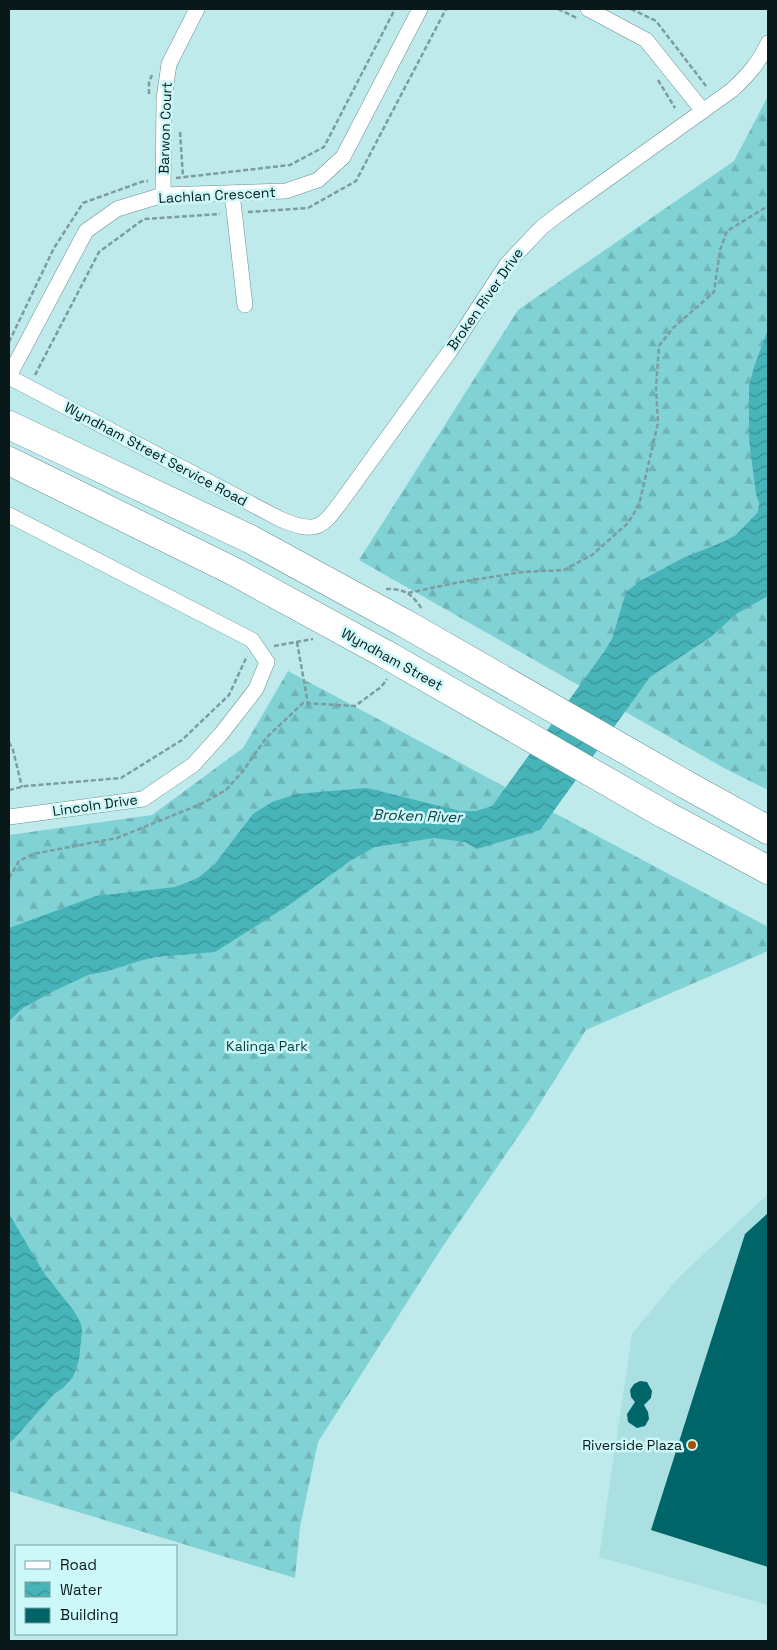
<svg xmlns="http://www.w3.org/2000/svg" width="777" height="1650" font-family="'Space Grotesk',sans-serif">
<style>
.built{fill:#aae0e1}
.forest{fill:url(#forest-firs)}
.water{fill:url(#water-waves)}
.building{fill:#006568}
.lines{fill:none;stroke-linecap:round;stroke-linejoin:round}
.street-casing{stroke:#689192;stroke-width:16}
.highway-casing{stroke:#689192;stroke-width:29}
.path{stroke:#7c9d9f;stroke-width:2.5;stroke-dasharray:5 2.5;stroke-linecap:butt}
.street{stroke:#fff;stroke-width:15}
.highway{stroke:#fff;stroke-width:28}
.highway-bridge-casing{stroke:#689192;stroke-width:29;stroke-linecap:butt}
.highway-bridge{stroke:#fff;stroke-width:28}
.poi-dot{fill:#ad4e01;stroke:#ccf8f9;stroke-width:2}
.labels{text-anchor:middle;stroke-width:5;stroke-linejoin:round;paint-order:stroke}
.street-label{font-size:14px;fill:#09191a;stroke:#ccf8f9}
.park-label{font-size:14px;fill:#083d3e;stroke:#ccf8f9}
.poi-label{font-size:14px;fill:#09191a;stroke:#ccf8f9;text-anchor:end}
.water-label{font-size:15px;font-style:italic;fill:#104244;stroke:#ccf8f9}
</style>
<defs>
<pattern id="forest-firs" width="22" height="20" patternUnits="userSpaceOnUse" patternTransform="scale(1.25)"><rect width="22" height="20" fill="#81d2d5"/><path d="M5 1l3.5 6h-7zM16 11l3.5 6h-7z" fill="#6eb4b6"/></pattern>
<pattern id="water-waves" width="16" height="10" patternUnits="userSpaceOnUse" patternTransform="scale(1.25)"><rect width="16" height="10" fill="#46b4b8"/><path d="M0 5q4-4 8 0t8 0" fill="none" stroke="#399295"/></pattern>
</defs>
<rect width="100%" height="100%" fill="#bfeaec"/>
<path class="built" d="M768,1194V1605L599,1557L632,1334L678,1278Z"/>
<g class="forest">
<path d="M768,96V790L724,768L359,560L518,310L734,161Z"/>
<path d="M288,671L768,927V951L586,1030L530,1119L443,1246L318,1442L300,1527L295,1578L9,1491V835L152,815L243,748Z"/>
</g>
<g class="water">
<path d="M768,329V596L736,614L712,636L650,677L540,830L477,849L465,842L434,838L375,847L350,861L292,903L215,952L156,957L139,961L108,971L88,975L52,992L23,1008L9,1021V928L96,896L175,887L198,878L214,865L253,814L272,802L296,794L367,788L460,811H476L492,806L604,652L612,639L626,592L642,580L685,557L723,542L736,535L758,512L759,503L756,494L749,440V386L754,367Z"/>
<path d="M9,1214L44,1273L74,1311L81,1324L82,1331L79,1360L73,1377L63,1388L54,1394L13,1440L9,1442Z"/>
</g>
<g class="building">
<path d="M768,1213V1567L651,1530L745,1234Z"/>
<path d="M640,1381L647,1382L652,1391L651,1398L644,1405L648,1412L649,1419L645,1426L637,1428L628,1422L627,1414L635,1402L631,1397L630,1390L634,1384Z"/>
</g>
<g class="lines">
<defs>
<g id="street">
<path d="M588,9L646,40L703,111"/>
<path d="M232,193L245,305"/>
<path d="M163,195L164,99L169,64L197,9"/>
<path d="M9,376L86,231L117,209L163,195L286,191L318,180L343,157L420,9"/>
<path d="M9,377L280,519C319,536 323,526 346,495L450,351L507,264L542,227L563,211L732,90C747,76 760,62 768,43"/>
<path d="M9,515L252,640L267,662L256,689L221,734L193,765L143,799L9,817"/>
</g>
<g id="highway">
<path d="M9,425L250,539L406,624"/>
<path d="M9,461L233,571L387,655"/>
<path d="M683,783L768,830"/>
<path d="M662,813L768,870"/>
</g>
</defs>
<use href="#street" class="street-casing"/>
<use href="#highway" class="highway-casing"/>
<g class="path">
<path d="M558,9L577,18"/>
<path d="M631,9L656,21L706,86"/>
<path d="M658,80L675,108"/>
<path d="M149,94V82L152,75"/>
<path d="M180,132L183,177"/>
<path d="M176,178L290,165L324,147L395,9"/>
<path d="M248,212L308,208L356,181L446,9"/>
<path d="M9,342L54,248L83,203L141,182L148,181"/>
<path d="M35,375L99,252L144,219L220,214"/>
<path d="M386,589C405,589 411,593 422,609"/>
<path d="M408,593L455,583L522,572L564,570L592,555L628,523L639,505L658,423L656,388L659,346L673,328L714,292L720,250L727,231L768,206"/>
<path d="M297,642L308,704"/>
<path d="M274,646L313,639"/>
<path d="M9,742L13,750L22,787"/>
<path d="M9,790L26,786L121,778L182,740L229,695L247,656"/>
<path d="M9,878L19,861L33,854L117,838L201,804L226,790L243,771L266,738L303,703L355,706L381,687L387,679"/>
</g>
<use href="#street" class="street"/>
<use href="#highway" class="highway"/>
<defs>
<g id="highway-bridge">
<path d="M406,624L683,783"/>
<path d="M387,655L662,813"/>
</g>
</defs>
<use href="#highway-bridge" class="highway-bridge-casing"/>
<use href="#highway-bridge" class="highway-bridge"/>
</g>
<circle class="poi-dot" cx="692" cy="1445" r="5"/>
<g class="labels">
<g class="street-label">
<text transform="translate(165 128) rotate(-88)" y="5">Barwon Court</text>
<text transform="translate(217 195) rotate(-3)" y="5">Lachlan Crescent</text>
<text transform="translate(485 299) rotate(-55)" y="5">Broken River Drive</text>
<text transform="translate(156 454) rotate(28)" y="5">Wyndham Street Service Road</text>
<text transform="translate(392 659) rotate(29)" y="5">Wyndham Street</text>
<text transform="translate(95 805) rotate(-8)" y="5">Lincoln Drive</text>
</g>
<g class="park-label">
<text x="267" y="1051">Kalinga Park</text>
</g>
<g class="poi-label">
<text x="682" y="1450">Riverside Plaza</text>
</g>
<g class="water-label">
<text transform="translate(417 816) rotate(2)" y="5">Broken River</text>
</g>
</g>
<rect width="777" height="1650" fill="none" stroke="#09191a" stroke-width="20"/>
<rect x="15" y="1545" width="162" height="90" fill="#ccf8f9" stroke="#7e9fa0"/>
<rect x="25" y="1561" width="25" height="8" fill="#ffffff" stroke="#7e9fa0"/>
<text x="60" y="1570" font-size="15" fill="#09191a">Road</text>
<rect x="25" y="1582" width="25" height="15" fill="url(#water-waves)" stroke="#7e9fa0"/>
<text x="60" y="1595" font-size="15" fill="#09191a">Water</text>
<rect x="25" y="1608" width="25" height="15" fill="#006568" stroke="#7e9fa0"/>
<text x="60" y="1620" font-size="15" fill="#09191a">Building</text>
</svg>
